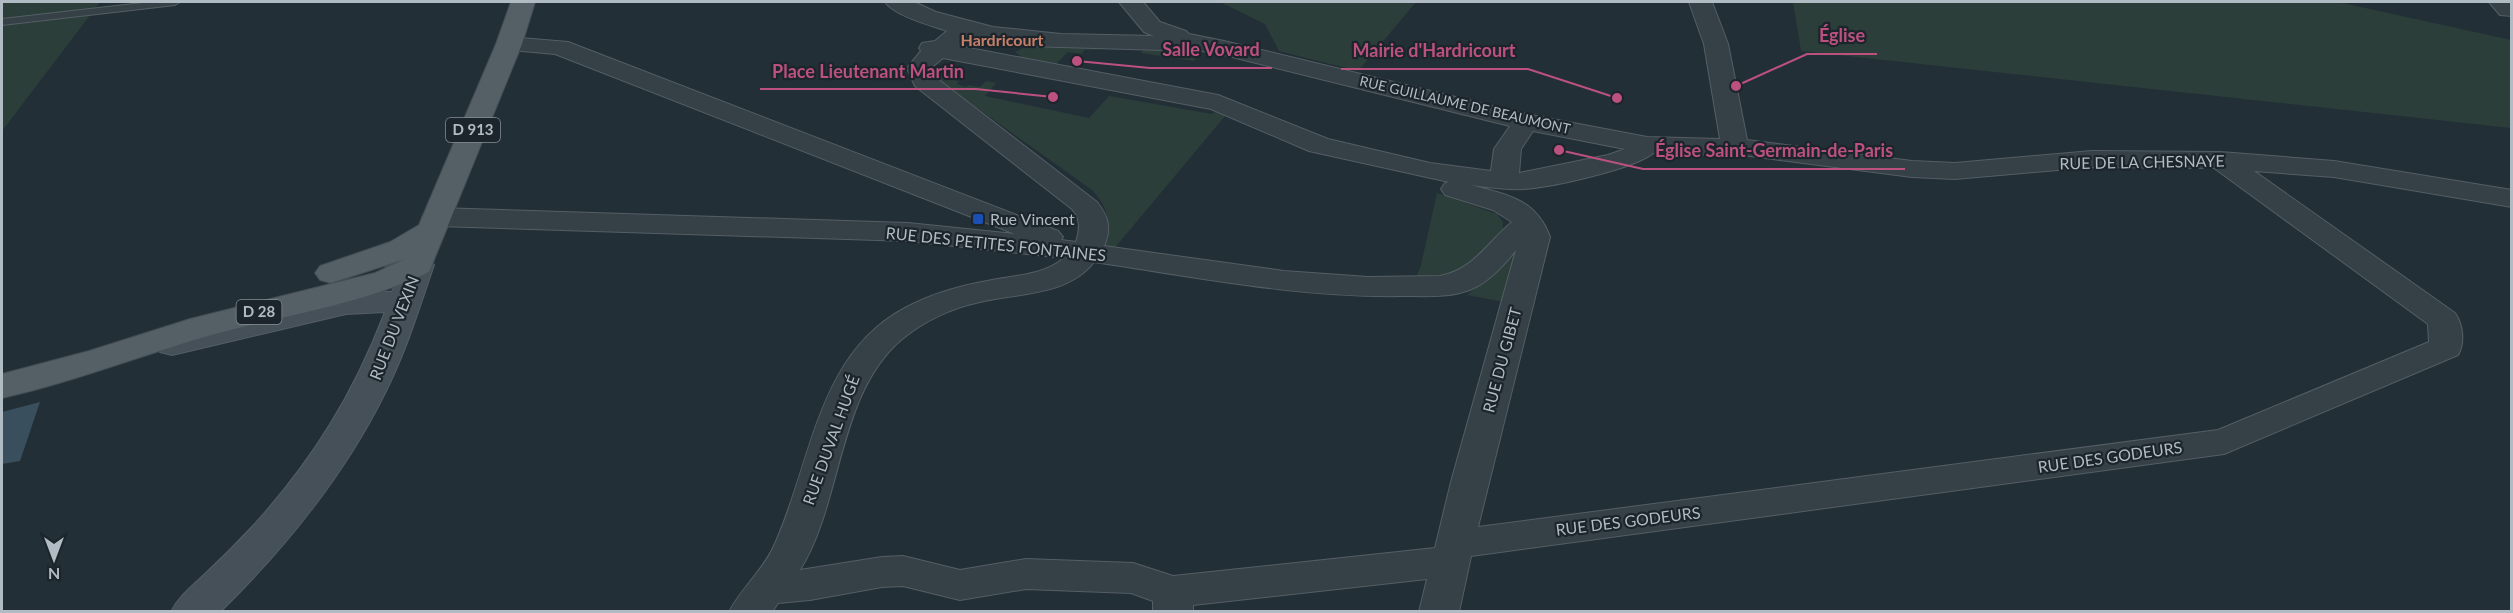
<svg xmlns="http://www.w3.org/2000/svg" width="2513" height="613" font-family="Lato,sans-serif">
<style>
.green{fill:#2b3e3a}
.water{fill:#3a4f5d}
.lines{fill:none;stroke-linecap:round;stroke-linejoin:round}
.lane-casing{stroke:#545e64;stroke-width:2}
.street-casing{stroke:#545e64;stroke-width:2}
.secondary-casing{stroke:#545e64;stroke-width:2}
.primary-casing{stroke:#434c53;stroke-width:2}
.lane{fill:#364047;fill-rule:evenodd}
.street{fill:#364047;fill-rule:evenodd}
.secondary{fill:#455059;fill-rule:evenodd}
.primary{fill:#555f66;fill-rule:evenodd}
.transit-dot{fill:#1a4fb4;stroke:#1c252b;stroke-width:2}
.labels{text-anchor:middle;stroke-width:4.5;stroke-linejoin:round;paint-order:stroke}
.far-street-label{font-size:14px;fill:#b1bbc3;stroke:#1c252b}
.shield{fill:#1c252b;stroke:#848e95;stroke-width:1.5}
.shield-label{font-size:15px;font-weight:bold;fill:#b1bbc3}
.far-quarter-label{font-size:16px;font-weight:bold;fill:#c68069;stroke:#1c252b}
.street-label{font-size:16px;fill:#b1bbc3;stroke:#1c252b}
.poi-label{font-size:16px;fill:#b1bbc3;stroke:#1c252b;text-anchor:start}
.leader{fill:none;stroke:#bc517f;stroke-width:2}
.callout-dot{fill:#bc517f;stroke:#1c252b;stroke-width:2}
.callout-label{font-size:18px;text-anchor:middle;font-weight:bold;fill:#bc517f;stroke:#1c252b;stroke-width:4.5;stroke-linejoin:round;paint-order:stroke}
</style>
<rect width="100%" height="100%" fill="#232f36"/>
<g class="green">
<path d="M2,2H100L2,131Z"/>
<path d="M1220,2H1416L1358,71L1279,51L1265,24Z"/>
<path d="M1793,2H2338L2511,40V128L1801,51Z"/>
<path d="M1027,46L1112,47V49L1084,50L1082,54L1068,52L1055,65L1020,59L1021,56L1015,52Z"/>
<path d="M1146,47L1201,53L1194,61L1141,53Z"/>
<path d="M935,67L956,73L952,79L959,81L957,84L966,87L968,85L980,87L986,81L996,83L985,96L1089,118L1109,96L1212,114L1215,112L1225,116L1113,250L1106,248L1105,243C1108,219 1110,209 1092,190L935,78Z"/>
<path d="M1437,193L1497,214L1503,222V230L1489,249L1458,274L1415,280L1421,265Z"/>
<path d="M1515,248H1519L1504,302L1467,295L1489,278Z"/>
</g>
<path class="water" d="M40,402L20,461L2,464V412Z"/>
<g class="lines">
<defs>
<path id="lane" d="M151,2H180L175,5L2,25V19Z"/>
<g id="street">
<path d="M885,2H914L936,12L993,27L1061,34L1154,36L1144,32L1119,2H1143L1160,22L1186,31L1189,34L1224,41L1526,114L1647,137L1720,139L1704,44L1689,2H1712L1728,44L1747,140L1912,161L1955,163L2092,151L2220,152L2334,161L2512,190V207L2334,177L2254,171L2455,313C2463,324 2465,343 2458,355L2224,454L1471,556L1459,612H1419L1427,579L1193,605V612H1153V601L1131,593L1026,589L960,600L903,586L882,587L810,600L778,603L772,612H729C741,589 762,571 773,548C812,465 816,355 905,308C931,294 959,286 987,281C1014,275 1043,276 1064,258L908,241L437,226L427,223L422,217L427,211L437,208L908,223L1015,234L555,54L500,49L497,44L500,39L509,37L568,42L1058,231L1063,237L1061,240L1076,242C1080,229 1081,219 1072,209L915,86L907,68L921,51L919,48L922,43L935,41L947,31C930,25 895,16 885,2ZM968,36L1027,46L1163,50L1180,47L1224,55L1510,126L1494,149L1491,171L1430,163L1328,139L1218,95L959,46ZM943,58L1211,109L1309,151L1449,182L1445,183L1441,189L1445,195L1493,210L1512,222C1488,242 1473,270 1440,276L1368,277L1284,271L1104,246C1112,228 1108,216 1097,202L935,77L931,68ZM1533,131L1625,149L1608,155L1519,173L1521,149ZM1653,153L1750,156L1912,177L1955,179L2092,167L2214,168L2428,324L2429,342L2218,430L1478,527L1550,237C1536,199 1508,195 1471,185C1488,187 1505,190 1523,189C1549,188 1635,169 1653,153ZM1516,250L1451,482L1435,548L1173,576L1133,563L1026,559L960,570L903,556L882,557L800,570C843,501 837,394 902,339C924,321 952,308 980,302C1017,293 1068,296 1094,262C1196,277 1300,298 1404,296C1425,296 1451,298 1472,289C1490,281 1504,265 1516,250Z"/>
<path d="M2489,2H2512V16L2500,15Z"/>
</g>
<path id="secondary" d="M391,248L429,258L434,265C419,308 406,352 385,393C344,476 286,547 220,612H171C179,596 192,586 205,574C221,559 238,542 253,526C313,460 353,395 385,312L346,314L172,355L160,352L155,344L160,336L172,333L346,294L370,291L392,292L400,270L380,265L375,258L380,251Z"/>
<path id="primary" d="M511,2H535L522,44L429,272C363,304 286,315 215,334C144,354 74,382 2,398V374L89,351L190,319L375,273L405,259L331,283L320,280L315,273L320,266L390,242L419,225L496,44Z"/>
</defs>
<use href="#lane" class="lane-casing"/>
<use href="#street" class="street-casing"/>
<use href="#secondary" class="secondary-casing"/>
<use href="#primary" class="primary-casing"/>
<use href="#lane" class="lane"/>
<use href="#street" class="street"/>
<use href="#secondary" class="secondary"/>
<use href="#primary" class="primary"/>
</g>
<rect class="transit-dot" x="972" y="213" width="12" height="12" rx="3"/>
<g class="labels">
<g class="far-street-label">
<text transform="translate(1465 105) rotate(13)" y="5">RUE GUILLAUME DE BEAUMONT</text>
</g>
<g class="shield">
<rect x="446" y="118" width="54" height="24" rx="4.5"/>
<rect x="236.5" y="300" width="45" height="24" rx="4.5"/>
</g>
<g class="shield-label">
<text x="473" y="135">D 913</text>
<text x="259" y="317">D 28</text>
</g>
<g class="far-quarter-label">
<text x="1002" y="46">Hardricourt</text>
</g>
<g class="street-label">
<text transform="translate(2142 162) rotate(-1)" y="6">RUE DE LA CHESNAYE</text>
<text transform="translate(996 244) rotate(6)" y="6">RUE DES PETITES FONTAINES</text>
<text transform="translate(394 328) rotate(-69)" y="6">RUE DU VEXIN</text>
<text transform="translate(1502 360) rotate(-75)" y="6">RUE DU GIBET</text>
<text transform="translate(831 440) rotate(-70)" y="6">RUE DUVAL HUGÉ</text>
<text transform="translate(2110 457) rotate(-8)" y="6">RUE DES GODEURS</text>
<text transform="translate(1628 521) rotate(-7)" y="6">RUE DES GODEURS</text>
</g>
<g class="poi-label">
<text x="990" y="225">Rue Vincent</text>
</g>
</g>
<path class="leader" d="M1736 86L1807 54H1877M1077 61L1150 68H1272M1617 98L1528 69H1341M1053 97L976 89H760M1559 150L1643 169H1905"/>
<g class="callout-dot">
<circle cx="1736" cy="86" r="6"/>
<circle cx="1077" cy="61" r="6"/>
<circle cx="1617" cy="98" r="6"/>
<circle cx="1053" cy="97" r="6"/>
<circle cx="1559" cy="150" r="6"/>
</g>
<g class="callout-label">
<text x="1842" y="42">Église</text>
<text x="1211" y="56">Salle Vovard</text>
<text x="1434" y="57">Mairie d'Hardricourt</text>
<text x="868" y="78">Place Lieutenant Martin</text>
<text x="1774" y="157">Église Saint-Germain-de-Paris</text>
</g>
<rect width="2513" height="613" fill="none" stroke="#b1bbc3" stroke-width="6"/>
<g transform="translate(54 559) rotate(180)" stroke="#1c252b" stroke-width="4.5" paint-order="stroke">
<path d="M0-4.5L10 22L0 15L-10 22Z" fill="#b1bbc3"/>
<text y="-9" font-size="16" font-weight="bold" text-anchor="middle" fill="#b1bbc3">N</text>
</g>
</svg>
